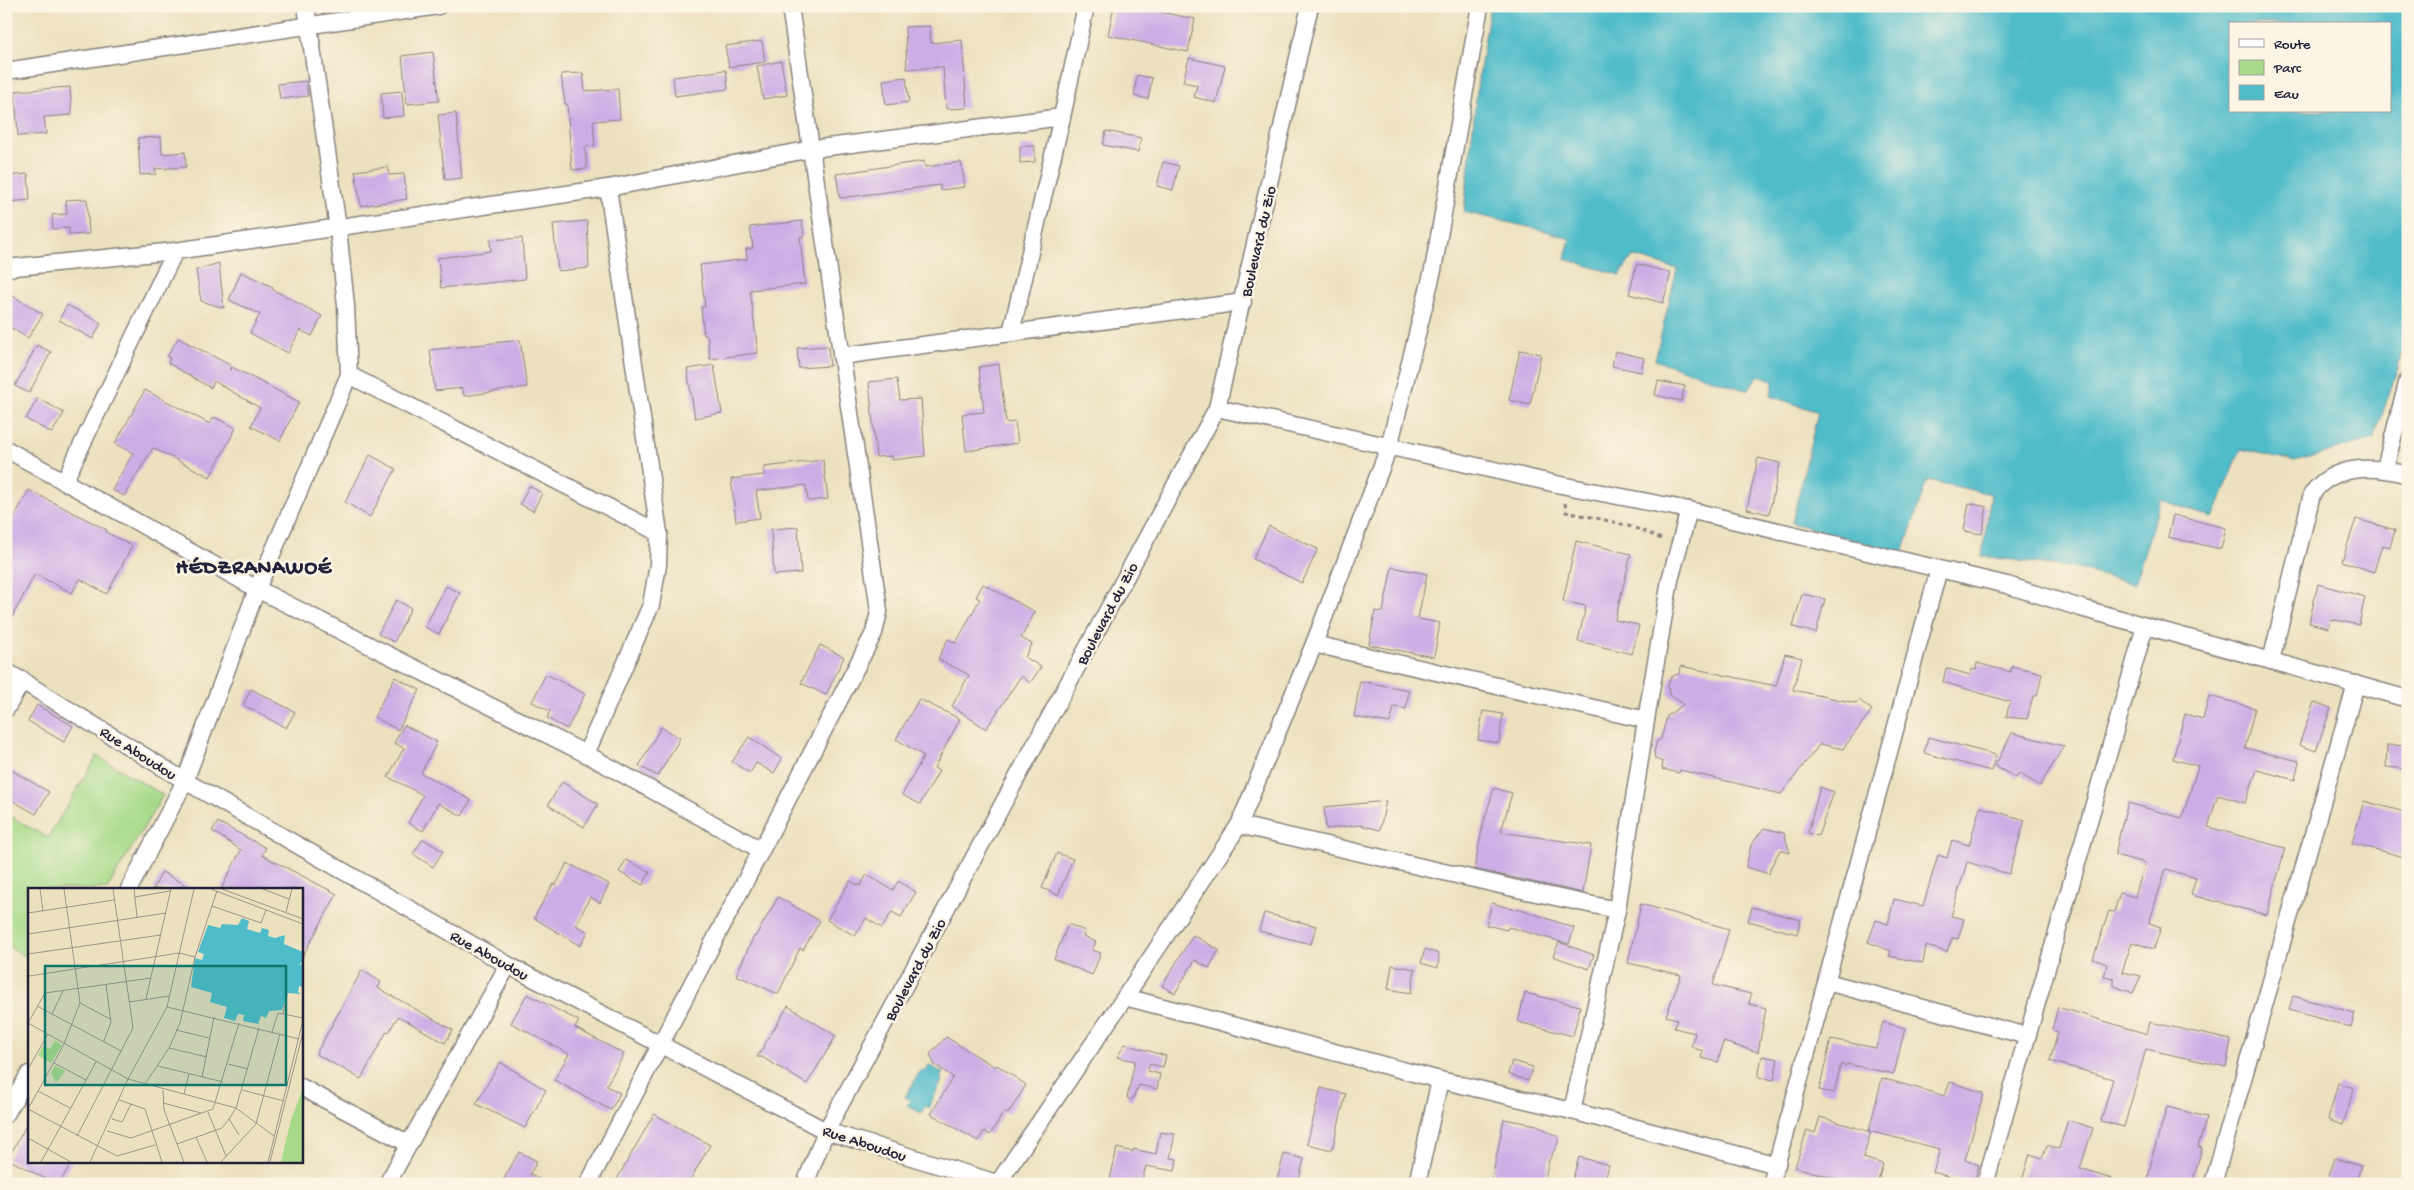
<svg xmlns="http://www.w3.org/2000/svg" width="2414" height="1190" font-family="'Gochi Hand',sans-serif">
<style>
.green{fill:#a6da89;stroke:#647e62}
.water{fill:#4fbcca;stroke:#386f82;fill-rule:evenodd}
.building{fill:#ccade6}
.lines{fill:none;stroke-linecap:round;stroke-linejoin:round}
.minor-casing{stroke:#87827d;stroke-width:19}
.path{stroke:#87827d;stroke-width:3;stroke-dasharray:4 4;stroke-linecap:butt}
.minor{stroke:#fff;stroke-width:16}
.labels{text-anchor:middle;stroke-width:5;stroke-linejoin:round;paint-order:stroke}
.street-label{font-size:16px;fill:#22223b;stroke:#fcf5e5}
.district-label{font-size:21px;font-weight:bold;letter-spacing:1px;fill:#22223b;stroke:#fcf5e5}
.inset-road{fill:none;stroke:#9b958a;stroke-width:1}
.view{fill:#0f766e;fill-opacity:0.15;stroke:#0f766e;stroke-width:2.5}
.inset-edge{fill:none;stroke:#22223b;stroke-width:2.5}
</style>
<rect width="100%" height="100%" fill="#fcf5e5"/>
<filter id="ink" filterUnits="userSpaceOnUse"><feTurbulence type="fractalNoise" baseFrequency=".02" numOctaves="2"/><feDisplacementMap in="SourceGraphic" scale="10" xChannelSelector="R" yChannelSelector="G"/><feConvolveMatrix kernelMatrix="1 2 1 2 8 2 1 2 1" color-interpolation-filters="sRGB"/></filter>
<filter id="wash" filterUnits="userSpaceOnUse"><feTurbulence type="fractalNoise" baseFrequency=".0096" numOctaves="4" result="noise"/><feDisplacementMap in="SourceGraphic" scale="20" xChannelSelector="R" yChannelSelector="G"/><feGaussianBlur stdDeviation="1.12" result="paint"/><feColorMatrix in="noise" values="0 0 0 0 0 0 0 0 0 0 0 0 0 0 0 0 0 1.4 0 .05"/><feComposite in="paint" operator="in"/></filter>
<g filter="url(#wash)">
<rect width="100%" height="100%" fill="#ece1bf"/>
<path class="green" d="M97,756L163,795L107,889H29V958L6,945V814L48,838Z"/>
<g class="water">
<path d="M1490,6H2408V330L2397,370L2374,439L2295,461L2241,449L2213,518L2161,500L2134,584L2075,568L1982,556L1991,494L1927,480L1903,553L1792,523L1818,412L1771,396L1773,380L1757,376L1748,391L1655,360L1677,269L1633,256L1620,275L1565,259L1570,239L1546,231L1464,212L1477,89ZM2230,24H2390V111H2230Z"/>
<path d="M929,1065L943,1073L940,1077L943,1079L928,1108L925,1106L921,1113L907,1105L910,1100L905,1097L921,1070L925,1072Z"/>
</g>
<g id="blocks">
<g class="building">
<path d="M1114,6H1161L1160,12L1195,19L1188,52L1108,35Z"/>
<path d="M930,26L931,43L962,40L967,108L946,109L943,67L907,69L905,27Z"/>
<path d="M762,41L765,62L729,67L725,46Z"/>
<path d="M433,52L439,101L407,104L402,56Z"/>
<path d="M1189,58L1225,66L1216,103L1194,97L1197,85L1183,82Z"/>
<path d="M781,61L787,95L763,99L757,66Z"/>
<path d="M726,70L728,89L675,96L673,77Z"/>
<path d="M583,73L585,91L618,89L620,119L593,121L595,146L585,147L587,169L572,170L567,104H565L561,74Z"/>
<path d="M1137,75L1152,78L1148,99L1134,96Z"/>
<path d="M906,77L909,102L886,105L883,80Z"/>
<path d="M306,81L308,96L280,99L278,84Z"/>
<path d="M70,87L72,115L44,117L46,134L18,136L15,91Z"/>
<path d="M402,91L404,116L383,118L381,93Z"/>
<path d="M456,113L462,178L445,180L438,115Z"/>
<path d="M1106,131L1141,138L1138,152L1103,145Z"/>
<path d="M161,137L162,154L185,152L186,167L155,169L156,174L140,175L138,138Z"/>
<path d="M1020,146H1035V162L1020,163Z"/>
<path d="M924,161L925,167L961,162L965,187L940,190V185L840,198L836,174Z"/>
<path d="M1163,162L1179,166L1173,190L1157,186Z"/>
<path d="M388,167L389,175L404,174L407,199L361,206L355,171Z"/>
<path d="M28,174L30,200L8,202L6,176Z"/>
<path d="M87,199L89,234L69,235V228L53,229L52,215L67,214L66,200Z"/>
<path d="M587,221L589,268L558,271L553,224Z"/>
<path d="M802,221L804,236L800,237L805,284L750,290L758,353L710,359L707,335H704L701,307H705L700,265L747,259L746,249L753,248L750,227Z"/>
<path d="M522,238L525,279L441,288L438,258L491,251L490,240Z"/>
<path d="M219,263L222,292L224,308L201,301L196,270Z"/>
<path d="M1637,264L1671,273L1663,303L1629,294Z"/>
<path d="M241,272L273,287L272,289L322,316L312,336L300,330L288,353L250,333L260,314L229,300Z"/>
<path d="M6,292L43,314L28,338L6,325Z"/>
<path d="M67,305L101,323L93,339L59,320Z"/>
<path d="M178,338L230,365V370L232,367L299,402L280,441L251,426L260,408L214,381L211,388L168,363L170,358L167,357Z"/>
<path d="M520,340L527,387L464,396L463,388L435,391L430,350Z"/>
<path d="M37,345L51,352L29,393L15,386Z"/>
<path d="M828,346L830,366L799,368L797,348Z"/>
<path d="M1520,350L1541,354L1530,405L1509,400Z"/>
<path d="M1615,351L1644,358L1641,372L1612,366Z"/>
<path d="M999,364L1006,423L1015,422L1018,443L966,451L962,414L984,412L979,367Z"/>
<path d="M714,365L722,413L695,418L687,369Z"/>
<path d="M897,379L900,400L921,399L925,456L892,460L891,456L876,457L869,382Z"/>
<path d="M1658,381L1685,386L1681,401L1655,395Z"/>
<path d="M145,390L210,424L214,417L236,428L210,477L153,448L124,496L112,490L133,453L115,444Z"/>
<path d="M38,398L64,413L52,433L26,419Z"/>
<path d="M370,455L396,469L370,517L345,502Z"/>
<path d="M1758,458L1780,463L1769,514L1747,509Z"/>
<path d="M823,460L828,499L808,501L806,485L756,491L760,518L736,521L731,479L764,475V467Z"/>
<path d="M529,486L542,493L533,511L520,504Z"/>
<path d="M29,490L107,530L106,532L132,546L107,594L80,579L72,593L35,574L6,628V532Z"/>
<path d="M1969,503L1987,507L1982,534L1964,531Z"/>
<path d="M2173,515L2226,528L2221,549L2168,537Z"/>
<path d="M2356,519L2395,530L2390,547L2382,545L2374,572L2342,561Z"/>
<path d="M1269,526L1318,549L1302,583L1253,559Z"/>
<path d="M798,527L801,573L774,575L771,529Z"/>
<path d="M1576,541L1631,554L1615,620L1639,625L1632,654L1578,641L1586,606L1563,601Z"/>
<path d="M1392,567L1427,574L1418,619L1440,623L1434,657L1369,645L1375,611L1383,612Z"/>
<path d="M983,584L1035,612L1021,638L1032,644L1025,657L1041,667L1030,683L1021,676L986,729L952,706L969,675L938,659L948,639L956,643L980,599L976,597Z"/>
<path d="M2318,584L2365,597L2359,625L2331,619L2329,628L2309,623Z"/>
<path d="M446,586L460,593L439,634L425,627Z"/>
<path d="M1802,594L1825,599L1816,633L1793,627Z"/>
<path d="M396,600L411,608L394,642L378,634Z"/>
<path d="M820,645L844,657L826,695L801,683Z"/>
<path d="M1785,654L1802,658L1793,690L1856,703L1859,700L1872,710L1843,749L1820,744L1781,794L1680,770L1679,773L1662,769L1663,762L1655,759L1654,752L1657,741L1661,739L1667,716L1684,704L1669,695L1668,686L1671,677L1680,673L1681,666L1776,686Z"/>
<path d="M1977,663L2010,672L2012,666L2042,673L2037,696H2033L2027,719L2006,717L2010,702L1943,682L1946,668L1970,675L1972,669L1976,670Z"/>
<path d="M546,674L585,694L567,729L547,718L550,711L532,702Z"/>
<path d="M395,677L420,690L398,730L374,717Z"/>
<path d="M1360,681L1409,690L1406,709L1394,707L1390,723L1354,717Z"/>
<path d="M251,689L295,712L286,728L243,705Z"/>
<path d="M2209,696L2255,708L2245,748L2299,761L2295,780L2257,770L2245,803L2218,795L2208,827L2285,848L2267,915L2191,895L2196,878L2166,869L2149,923L2161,927L2154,949L2132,942L2122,972L2141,976L2133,993L2114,986V979L2104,977L2107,964L2093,959L2109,911L2114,912L2120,893L2135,897L2145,863L2115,855L2121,828L2128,803L2182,818L2198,766L2173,759L2185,714L2203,719Z"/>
<path d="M919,699L960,719L934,768L939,771L920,804L902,795L924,756L896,739Z"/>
<path d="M2314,702L2331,708L2316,751L2299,745Z"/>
<path d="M37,705L73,726L64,742L28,721Z"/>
<path d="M1483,711L1503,714L1499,743L1478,740Z"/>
<path d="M404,725L437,742L421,773L471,800L462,816L438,803L423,831L408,823L423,795L388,777L404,748L394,743Z"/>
<path d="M661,727L680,738L658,776L639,766Z"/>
<path d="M2012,733L2064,746L2040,786L2019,773L2016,778L1995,766Z"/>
<path d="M749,737L782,759L774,773L756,763L750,773L732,762Z"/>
<path d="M1928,737L1996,755L1991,771L1924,753Z"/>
<path d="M2387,745L2408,746V769L2386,767Z"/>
<path d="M6,767L49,792L36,814L6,797Z"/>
<path d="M562,782L598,804L584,827L548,805Z"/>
<path d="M1820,787L1834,792L1818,836L1808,833Z"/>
<path d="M1494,788L1512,793L1501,832L1591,845L1583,893L1474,869L1483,825Z"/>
<path d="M1386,801L1380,830L1360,825L1326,829L1324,807Z"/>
<path d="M2364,801L2408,813V858L2352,843Z"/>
<path d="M1980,807L2025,820L2009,874L1967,862L1951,916L1964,919L1958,939L1952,938L1947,952L1926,946L1923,963L1889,956L1891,951L1868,942L1876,920L1888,924L1894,899L1923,906L1938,855L1947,858L1952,840L1969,845Z"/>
<path d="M218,822L266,848L262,855L337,894L301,959V889H221L241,850L212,831Z"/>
<path d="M1764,828L1784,833L1790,853L1780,850L1771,867L1769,874L1746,867L1751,845Z"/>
<path d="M423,839L443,851L433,867L413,854Z"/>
<path d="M1057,853L1073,859L1058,895L1042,888Z"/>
<path d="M626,860L650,872L643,885L619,872Z"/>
<path d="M567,863L609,884L600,903L590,897L576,925L588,932L580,946L534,918L553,884L556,885Z"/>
<path d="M162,872L193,889H153Z"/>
<path d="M867,875L893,890L898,881L916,892L901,917L892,912L882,928L866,918L855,936L827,920L850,881L860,886Z"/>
<path d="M778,897L820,921L803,950L800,948L778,994L736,975L754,936L755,937Z"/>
<path d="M1492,903L1517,910L1518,908L1574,928L1569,944L1508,927L1507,930L1486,925Z"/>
<path d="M1641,904L1729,929L1713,985L1751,994L1749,1004L1766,1008L1758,1052L1723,1042L1718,1062L1701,1058L1703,1051L1691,1047L1695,1033L1674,1028L1677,1019L1666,1016L1681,975L1628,963Z"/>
<path d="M1752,907L1801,920L1797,934L1748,921Z"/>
<path d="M1264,913L1316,926L1311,944L1259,931Z"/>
<path d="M1068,924L1085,931L1083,936L1096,942L1092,950L1101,953L1092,975L1054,959Z"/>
<path d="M1193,935L1219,950L1209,968L1195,960L1175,993L1162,986Z"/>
<path d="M1559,942L1594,955L1589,969L1553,956Z"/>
<path d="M1425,949L1439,954L1438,968L1421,963Z"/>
<path d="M1392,965L1415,969L1411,993L1388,989Z"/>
<path d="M362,970L381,982L378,988L453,1030L445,1043L398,1016L389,1032L387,1031L361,1079L316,1054Z"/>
<path d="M1525,993L1580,1006L1573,1036L1518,1022Z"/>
<path d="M527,994L579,1021L575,1028L624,1054L606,1086L620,1093L611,1110L554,1080L569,1054L511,1023Z"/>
<path d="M2293,996L2355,1013L2351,1027L2289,1010Z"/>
<path d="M788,1006L836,1036L807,1084L762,1057H757Z"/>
<path d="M2058,1007L2147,1034L2150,1022L2231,1040L2226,1067L2146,1049L2124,1127L2101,1121L2113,1079L2050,1061L2058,1032L2052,1030Z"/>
<path d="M1883,1022L1905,1028L1894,1074L1847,1064L1846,1066L1841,1064L1834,1093L1819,1090L1831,1039L1876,1048Z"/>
<path d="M946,1037L995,1067L997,1065L1026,1085L1008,1114L1004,1112L990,1135L984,1131L978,1141L931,1114L953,1077L934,1064L930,1054Z"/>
<path d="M1125,1044L1166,1056L1163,1067L1150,1064L1147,1071L1160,1074L1157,1089L1139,1085L1132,1100L1127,1098L1135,1061L1117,1057Z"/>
<path d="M1762,1056L1778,1059L1774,1080L1758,1077Z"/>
<path d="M1512,1061L1533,1067L1528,1081L1508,1074Z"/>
<path d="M500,1062L546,1090L525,1128L476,1104Z"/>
<path d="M1882,1078L1945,1096L1950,1082L1984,1093L1965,1160L1979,1165L1973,1184L1933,1172L1940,1149L1869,1131Z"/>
<path d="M2338,1083L2354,1088L2343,1125L2328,1120Z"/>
<path d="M1321,1088L1346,1094L1332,1150L1307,1144Z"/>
<path d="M2167,1107L2207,1117L2198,1147L2202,1148L2192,1184H2147L2153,1154Z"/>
<path d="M654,1114L710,1145L688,1184H625L617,1179Z"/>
<path d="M1820,1117L1871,1132L1863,1158L1883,1164L1877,1184H1855L1795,1167L1807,1130L1815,1133Z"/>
<path d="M1504,1119L1537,1125L1558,1137V1143L1549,1160L1544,1184H1491Z"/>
<path d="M29,1120V1161H72L59,1184H55L8,1159Z"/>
<path d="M2068,1120L2093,1128L2080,1169L2115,1180V1184H2021L2030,1154L2042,1158L2047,1145L2059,1149Z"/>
<path d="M1160,1132L1175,1134L1170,1158L1177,1159L1175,1171L1146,1166L1141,1184H1125L1110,1180L1117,1148L1133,1152V1149L1156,1154Z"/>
<path d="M519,1152L537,1161L530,1174L548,1184H501Z"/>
<path d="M1284,1154L1304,1159L1298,1184H1276Z"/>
<path d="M1579,1157L1609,1165L1604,1184H1579L1580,1180L1573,1178Z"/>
<path d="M2335,1158L2361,1166L2355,1184H2326Z"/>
</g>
</g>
</g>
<g filter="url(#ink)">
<use href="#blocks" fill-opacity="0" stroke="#87827d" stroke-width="1"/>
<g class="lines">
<defs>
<g id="minor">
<path d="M6,71L438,6"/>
<path d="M6,268L175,251L608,188L812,149L1062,117"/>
<path d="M1011,333L1062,117L1086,6"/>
<path d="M841,356L1243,302"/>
<path d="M349,375L659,533"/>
<path d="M1217,408L1561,485L1689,510L2007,585L2081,608L2408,699"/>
<path d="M6,449L257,589L586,754L761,850"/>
<path d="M2385,468L2408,380"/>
<path d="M64,482L175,251"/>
<path d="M1314,644L1646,720"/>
<path d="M2271,661L2312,494C2333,463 2376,466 2408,475"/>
<path d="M6,671L185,781L508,965L826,1131L1000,1184"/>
<path d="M6,709L23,680"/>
<path d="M586,754L651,605L658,565L659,533L608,188"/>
<path d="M1239,825L1522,890L1617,910"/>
<path d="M129,889L185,781L257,589L349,375L346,306L338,228L306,6"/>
<path d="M1827,982L2027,1036"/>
<path d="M1125,997L1440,1080L1572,1111L1777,1165"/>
<path d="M301,1087L409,1144"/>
<path d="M1572,1111L1617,910L1646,720L1670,580L1689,510"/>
<path d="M6,1114L29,1074"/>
<path d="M998,1183L1125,997L1239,825L1314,644L1389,447L1433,270L1480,6"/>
<path d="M387,1184L508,965"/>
<path d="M588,1184L874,633L879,612L877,596L790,6"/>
<path d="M805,1184L826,1131L1217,408L1310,6"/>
<path d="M1417,1184L1440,1080"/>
<path d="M1771,1184L1939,569"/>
<path d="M1985,1184L2145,626"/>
<path d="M2213,1184L2356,684"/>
</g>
</defs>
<use href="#minor" class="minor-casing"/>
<path class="path" d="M1565,503L1566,512C1600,519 1633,524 1663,540"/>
<use href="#minor" class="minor"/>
</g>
</g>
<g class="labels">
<g class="street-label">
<text transform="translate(1257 241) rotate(-77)" y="6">Boulevard du Zio</text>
<text transform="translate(1106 613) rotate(-62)" y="6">Boulevard du Zio</text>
<text transform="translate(139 752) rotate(32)" y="6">Rue Aboudou</text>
<text transform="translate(490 954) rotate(29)" y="6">Rue Aboudou</text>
<text transform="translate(914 969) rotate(-62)" y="6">Boulevard du Zio</text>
<text transform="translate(865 1142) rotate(18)" y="6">Rue Aboudou</text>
</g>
<g class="district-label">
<text x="254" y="573">HÉDZRANAWOÉ</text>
</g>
</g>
<g transform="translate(28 888)">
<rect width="275" height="275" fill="#ece1bf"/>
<path d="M27,153L34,157L23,175L10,167L15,158L22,161ZM27,178L37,183L28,195L23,185ZM275,200V274H253L263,232Z" fill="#a6da89"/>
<path d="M214,30L221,33L219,41L232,45L234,40L241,42L240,48L247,50L257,47L256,56L275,64V73L270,78L275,75V99L271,98L270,104L273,106L260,105L254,122L241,123L238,130L233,128L230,136L215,133L216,127L210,126L207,133L196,130L199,119L182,114L184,105L163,99L167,70L174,72L176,66L170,64L180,37L192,40L194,36L210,37Z" fill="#4fbcca"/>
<path class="inset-road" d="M12,1L15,23M106,1L109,29M183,1L275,36M194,1L275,31M235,1L261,11M107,9L142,3M184,18L233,35L238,22M258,24L264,1M0,25L86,12M0,46L138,25M0,66L133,47M1,88L151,65L167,69M118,111L143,1M101,114L141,108M52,115L82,131M9,118L93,163M139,119L271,151M255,125L259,108M24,126L35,103M0,135L100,191L208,220L246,248M0,135L17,105L123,90M148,142L181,150M244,144L250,125L275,130M76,153L83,134L78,97M141,160L179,169M26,175L58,192M200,176L220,181M130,178L195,194M0,181L20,146M174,189L186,129M117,196L141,160L152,135L167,69L189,3M135,202L136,222L156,274M214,202L256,213M10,203L42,220M156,206L161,186M91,212L117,221L134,274M135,215L173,225M0,221L36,156L52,115L36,1M0,221L89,268L127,257M180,224L198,268M84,231L94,234L103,216M201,231L211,247M228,236L252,146M79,243L103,250L185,221L211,135M49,248L105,140L85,1M168,249L179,274M0,250L43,274M149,256L194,240L201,231L208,220L231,140M13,274L68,174M62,274L100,191L139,119L166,1M193,274L228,236M240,274L275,132M242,274L275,144"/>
<path class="view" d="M17,78H258V197H17Z"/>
<rect width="275" height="275" class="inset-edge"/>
</g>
<rect width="2414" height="1190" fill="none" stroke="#fcf5e5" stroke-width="25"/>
<rect x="2229" y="22" width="162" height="90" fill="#fcf5e5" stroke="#a5a1a1"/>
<rect x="2239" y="39" width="25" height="8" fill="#ffffff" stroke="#a5a1a1"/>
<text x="2274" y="48" font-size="15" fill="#22223b">Route</text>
<rect x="2239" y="60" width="25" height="15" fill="#a6da89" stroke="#a5a1a1"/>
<text x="2274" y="72" font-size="15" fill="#22223b">Parc</text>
<rect x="2239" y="85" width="25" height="15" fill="#4fbcca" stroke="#a5a1a1"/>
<text x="2274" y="98" font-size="15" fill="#22223b">Eau</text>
</svg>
